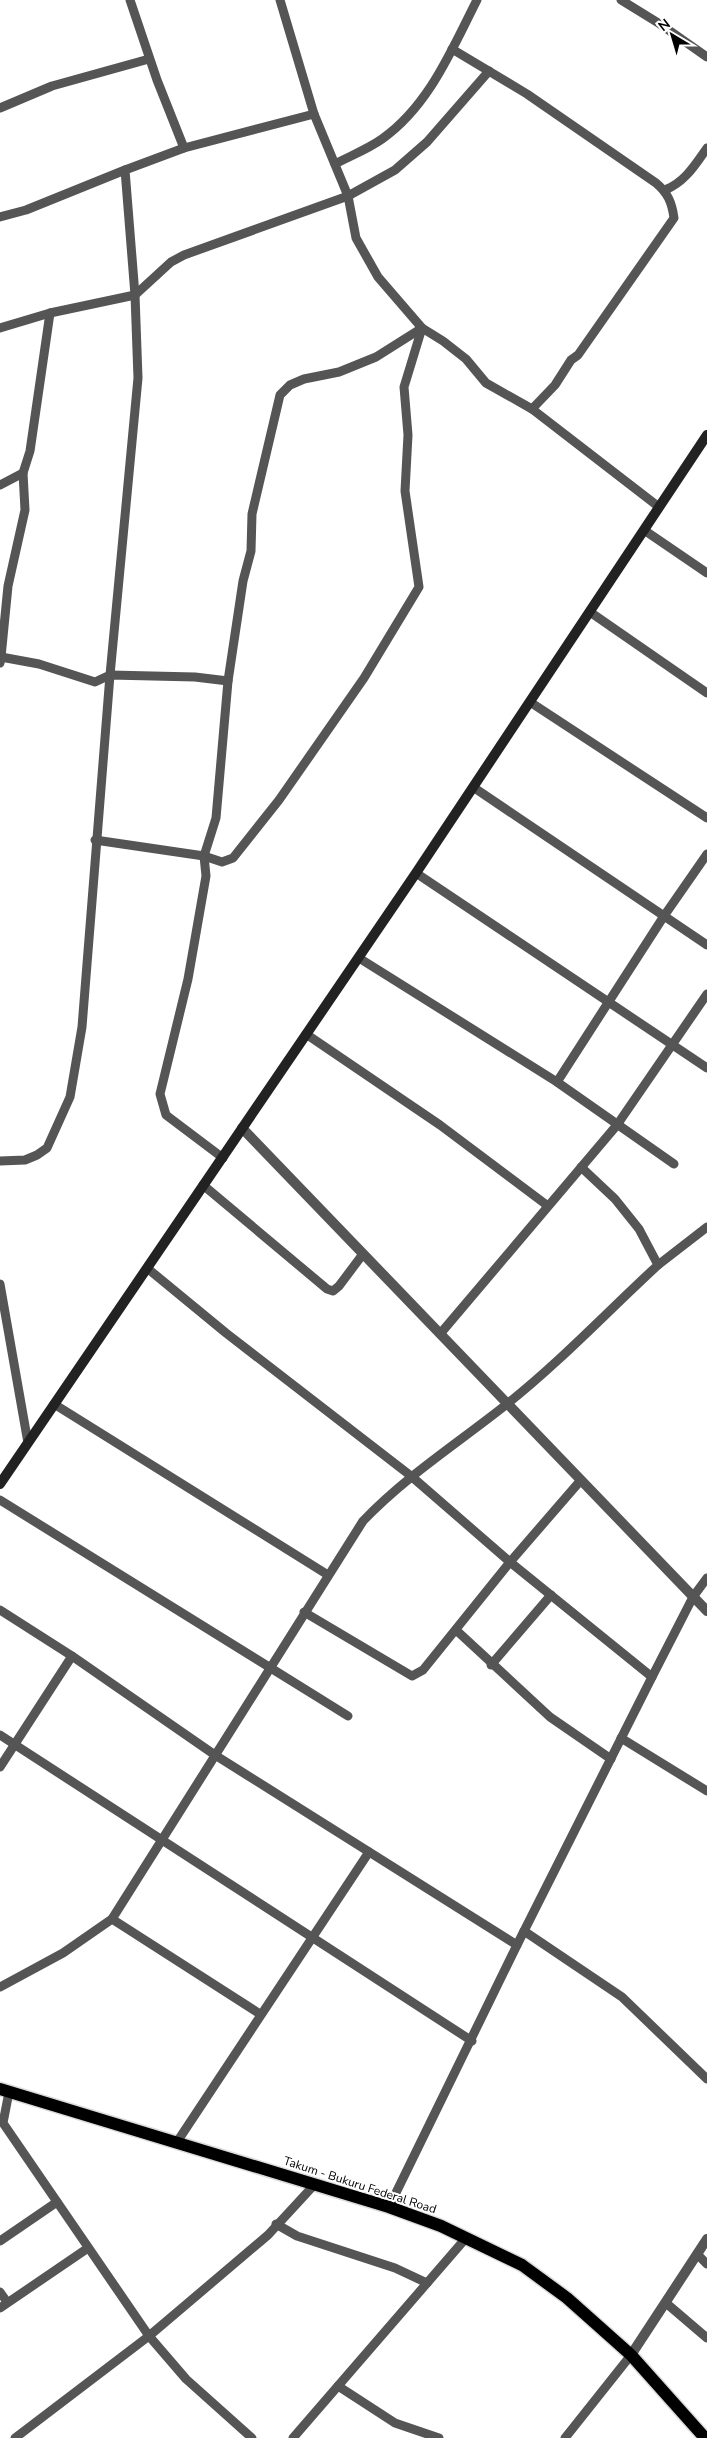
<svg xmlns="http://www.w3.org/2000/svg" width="707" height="2438" font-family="'Nunito Sans',sans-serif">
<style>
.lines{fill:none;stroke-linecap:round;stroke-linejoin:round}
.primary-casing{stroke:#dbdbdb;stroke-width:15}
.minor{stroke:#555;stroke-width:9}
.tertiary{stroke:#555;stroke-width:10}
.secondary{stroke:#222;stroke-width:10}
.primary{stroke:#000;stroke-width:12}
.labels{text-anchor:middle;stroke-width:4;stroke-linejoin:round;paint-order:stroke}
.street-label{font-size:12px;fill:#000;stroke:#fff}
</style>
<rect width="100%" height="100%" fill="#fff"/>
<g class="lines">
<defs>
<path id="primary" d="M0,2089L389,2207L441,2226L522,2265L567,2298L631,2355L705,2438"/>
</defs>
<use href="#primary" class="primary-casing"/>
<g class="minor">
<path d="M621,0L660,24L707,57"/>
<path d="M452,49L527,94L656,183C668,193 672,203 674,218L578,355L571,360L555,385L532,409"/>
<path d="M0,108L52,86L149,59"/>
<path d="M184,148L314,114"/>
<path d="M335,164C350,156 368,149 382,139C429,106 452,49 477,0"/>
<path d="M665,190C685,182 695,165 707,148"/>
<path d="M0,217L26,210L125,170"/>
<path d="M0,328L50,313L135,295L171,262L184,255L348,196L395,170L427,142L489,71"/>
<path d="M0,485L23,473"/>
<path d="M644,530L707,573"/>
<path d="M590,612L707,693"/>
<path d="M1,657L8,586L25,510L23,473L30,451L50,313"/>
<path d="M0,663L1,657L39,664L95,682L110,675L138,378L135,295L125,170L184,148L157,80L130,0"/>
<path d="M228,681L243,581L251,551L252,514L280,395L290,385L304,379L339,372L376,357L422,328L443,341L466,359L486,383L532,409L659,507"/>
<path d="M530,702L707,818"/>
<path d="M473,787L707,945"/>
<path d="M95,840L204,856L222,862L233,858L279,800L364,678L419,587L405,491L408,435L404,387L422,328L378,277L356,238L348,196L314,114L280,0"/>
<path d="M416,873L707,1068"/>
<path d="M359,958L557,1082L674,1164"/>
<path d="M306,1034L440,1125L548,1206"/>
<path d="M557,1082L664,916L707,854"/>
<path d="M0,1161L25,1160L37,1155L47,1148L70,1097L82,1027L110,675L195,677L228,681L216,818L204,856L206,876L188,979L160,1094L166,1115L223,1158"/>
<path d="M203,1185L327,1289L333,1291L339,1286L363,1254"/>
<path d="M658,1265L707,1227"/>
<path d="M147,1268L226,1333L411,1476L510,1562L652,1677"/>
<path d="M0,1284L28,1443"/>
<path d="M440,1334L617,1125L707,994"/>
<path d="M54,1404L328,1575"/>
<path d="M0,1500L348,1716"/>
<path d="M0,1610L72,1656L215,1755L517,1945"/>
<path d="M304,1612L412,1676L423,1670L510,1562L581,1480"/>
<path d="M456,1630L550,1717L611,1759"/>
<path d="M491,1665L551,1595"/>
<path d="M0,1735L472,2041"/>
<path d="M621,1738L707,1791"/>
<path d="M0,1767L72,1656"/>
<path d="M112,1919L260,2014"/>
<path d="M524,1931L622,1997L707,2079"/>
<path d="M0,1987L63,1953L112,1919L363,1521C406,1476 458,1443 507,1404C560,1362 608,1311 658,1265L639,1229L615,1199L581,1167"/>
<path d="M9,2092L3,2123L149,2336L186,2379L252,2438"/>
<path d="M177,2142L369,1852"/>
<path d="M389,2207L517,1945L652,1677L693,1597L707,1578"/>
<path d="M276,2224L297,2236L395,2268L427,2283"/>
<path d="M0,2241L57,2202"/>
<path d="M697,2254L707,2264"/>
<path d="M0,2292L7,2302"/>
<path d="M666,2303L707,2338"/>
<path d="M0,2308L88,2248"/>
<path d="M338,2386L395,2423L439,2438"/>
<path d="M15,2438L149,2336L268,2235L315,2184"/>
<path d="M293,2438L466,2238"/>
<path d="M565,2438L631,2355"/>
</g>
<g class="tertiary">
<path d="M242,1128L707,1611"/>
<path d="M631,2355L707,2239"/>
</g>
<path class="secondary" d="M0,1484L416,873L707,435"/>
<use href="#primary" class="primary"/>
</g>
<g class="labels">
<g class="street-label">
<text transform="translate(360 2185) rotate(18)" y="4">Takum - Bukuru Federal Road</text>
</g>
</g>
<g transform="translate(672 35) rotate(322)" stroke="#ffffff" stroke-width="4" paint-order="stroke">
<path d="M0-4L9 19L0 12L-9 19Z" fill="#000000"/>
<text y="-8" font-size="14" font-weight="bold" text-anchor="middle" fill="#000000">N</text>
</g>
</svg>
